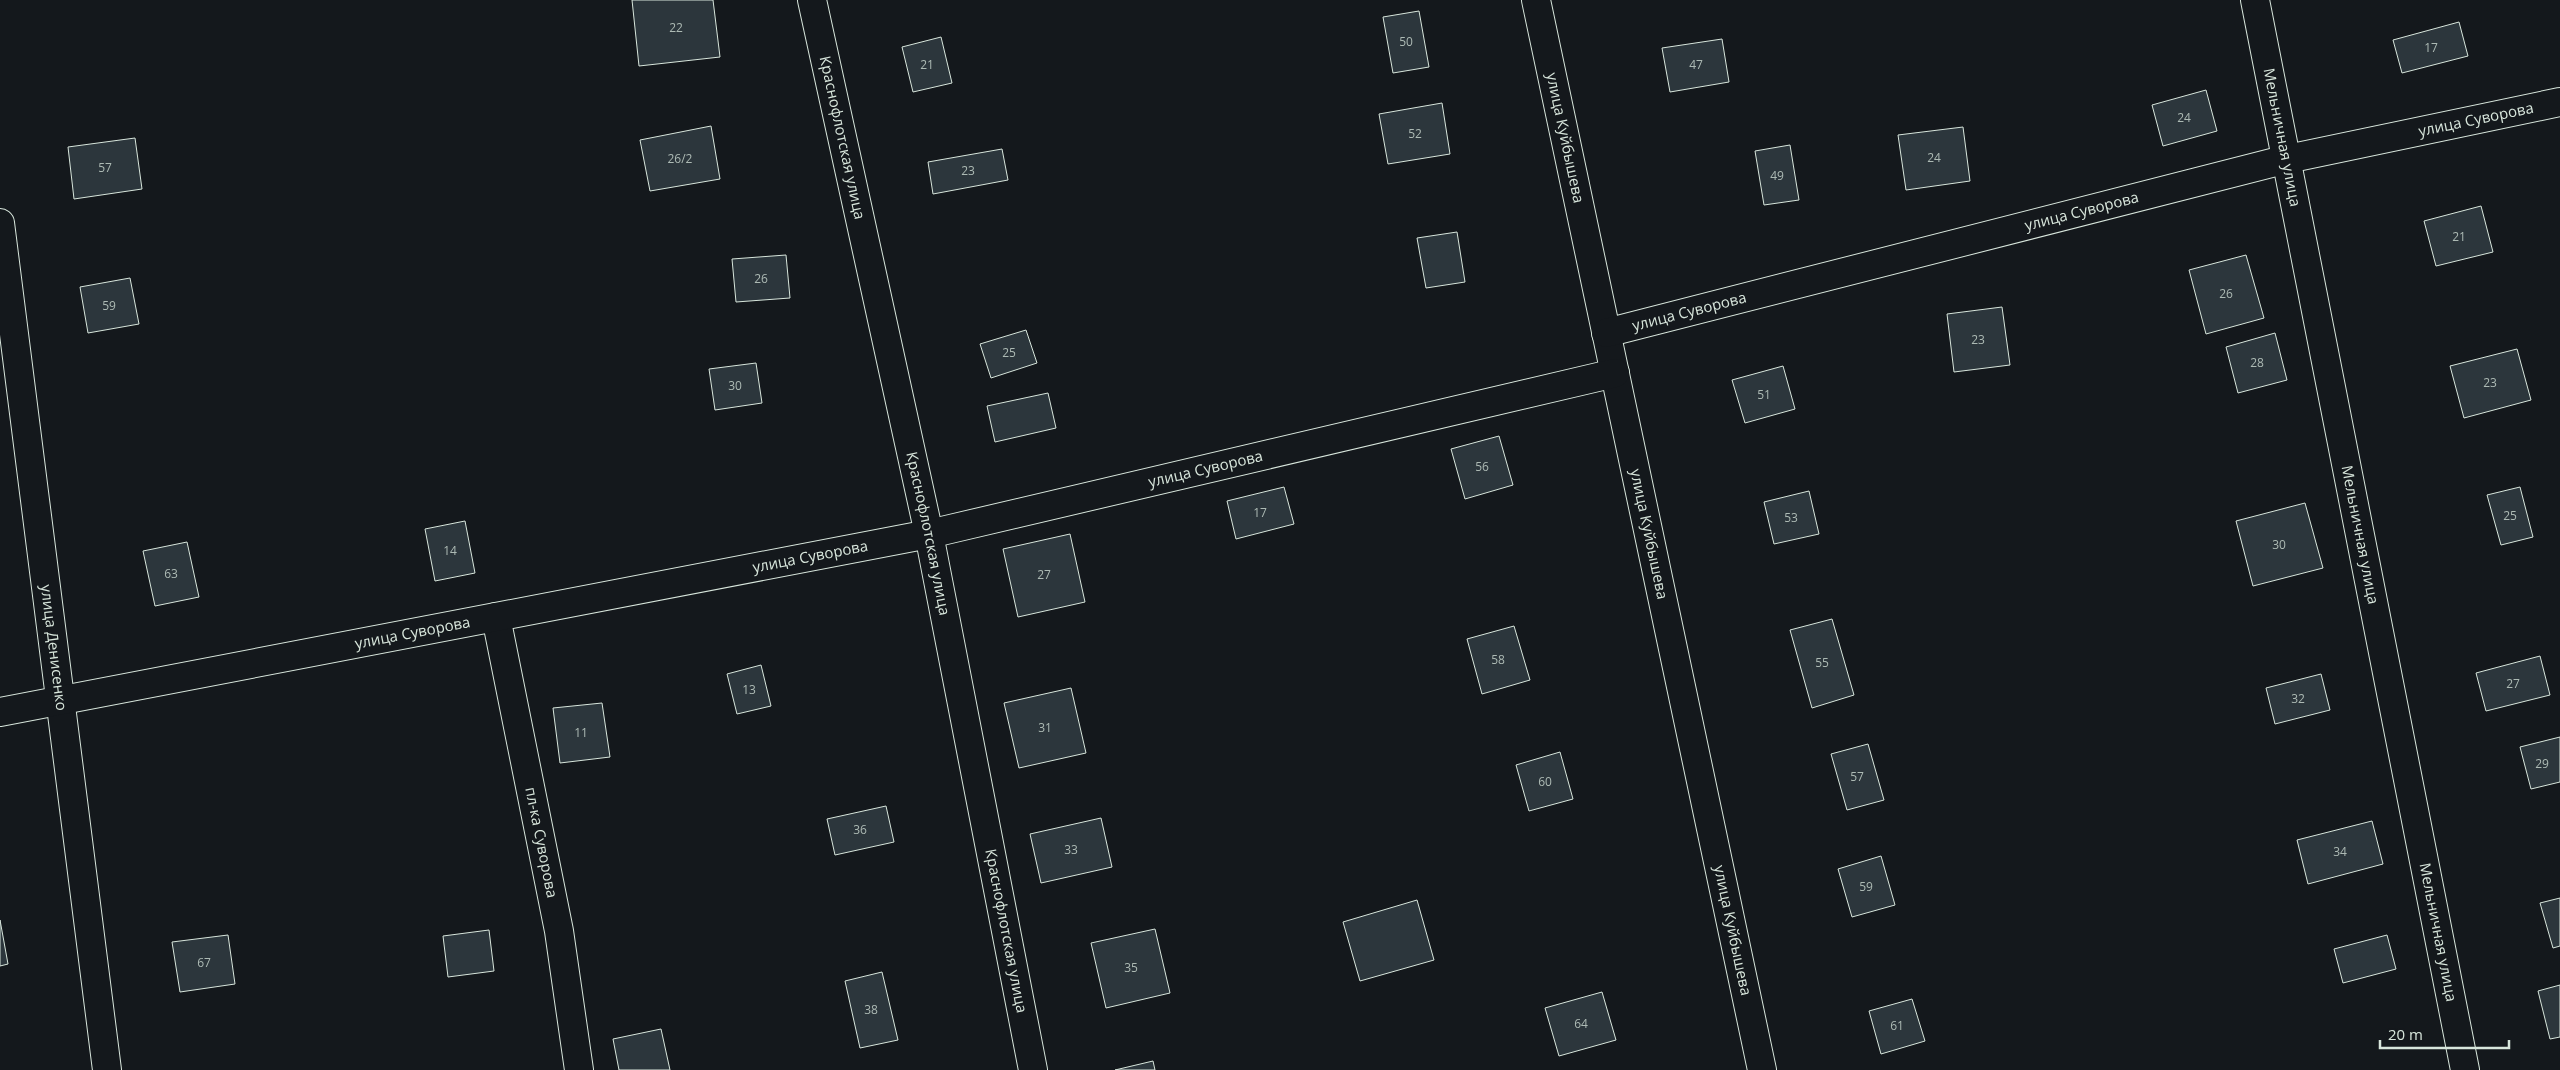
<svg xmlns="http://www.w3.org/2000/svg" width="2560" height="1070" font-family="'Open Sans',sans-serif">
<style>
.building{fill:#2c363c;stroke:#d8e6dc}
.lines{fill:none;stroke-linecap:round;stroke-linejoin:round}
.minor-casing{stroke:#d8e6dc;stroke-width:30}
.minor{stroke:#14181c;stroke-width:28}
.labels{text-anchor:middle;stroke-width:4;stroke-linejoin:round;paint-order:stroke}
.number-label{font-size:12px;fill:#adbab4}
.street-label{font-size:15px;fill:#d8e6dc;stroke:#14181c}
</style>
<rect width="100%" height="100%" fill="#14181c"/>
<g class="building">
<path d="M632,0H713L720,57L639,66Z"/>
<path d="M1419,11L1429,67L1393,73L1383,17Z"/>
<path d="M2459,22L2468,56L2402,73L2393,40Z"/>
<path d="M941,37L952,83L913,92L902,47Z"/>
<path d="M1722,39L1729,82L1670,92L1662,48Z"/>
<path d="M2206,90L2217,131L2163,146L2152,105Z"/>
<path d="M1442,103L1450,154L1388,164L1379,114Z"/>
<path d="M711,126L720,179L650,191L640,140Z"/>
<path d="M1963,127L1970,181L1906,190L1898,135Z"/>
<path d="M135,138L142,189L74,199L68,147Z"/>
<path d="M1790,145L1799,200L1764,205L1755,151Z"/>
<path d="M1002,149L1008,180L933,194L928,162Z"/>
<path d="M2481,206L2493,252L2436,266L2424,221Z"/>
<path d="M1457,232L1465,282L1426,288L1417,238Z"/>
<path d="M786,255L790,298L736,302L732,259Z"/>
<path d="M2246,255L2264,318L2206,334L2189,270Z"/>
<path d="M130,278L139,324L88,333L80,287Z"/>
<path d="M2002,307L2010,365L1954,372L1947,314Z"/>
<path d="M1026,330L1037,363L991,378L980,344Z"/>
<path d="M2275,333L2287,380L2238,393L2226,347Z"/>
<path d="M2517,349L2531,400L2464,418L2450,366Z"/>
<path d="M756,363L762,403L715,410L709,369Z"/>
<path d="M1783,366L1795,409L1745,423L1732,380Z"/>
<path d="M1048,393L1056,428L995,442L987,406Z"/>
<path d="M1499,436L1513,485L1465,499L1451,449Z"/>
<path d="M1284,487L1294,524L1236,539L1227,501Z"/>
<path d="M2520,487L2533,537L2501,545L2487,495Z"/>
<path d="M1809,491L1819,534L1774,544L1764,502Z"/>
<path d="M2305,503L2323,568L2253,586L2236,521Z"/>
<path d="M465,521L475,573L435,581L425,529Z"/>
<path d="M1070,534L1085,602L1018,617L1003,549Z"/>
<path d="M187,542L199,597L155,606L143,551Z"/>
<path d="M1832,619L1854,695L1812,708L1790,630Z"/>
<path d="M1514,626L1530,680L1482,694L1467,639Z"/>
<path d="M2540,656L2550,695L2486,711L2476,673Z"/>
<path d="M761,665L771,706L737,714L727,674Z"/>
<path d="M2321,674L2330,710L2275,724L2266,688Z"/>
<path d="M1071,688L1086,753L1019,768L1004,703Z"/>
<path d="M602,703L610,757L560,763L553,708Z"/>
<path d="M2560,737V782L2531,789L2520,747Z"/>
<path d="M1868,744L1884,800L1847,810L1831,754Z"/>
<path d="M1560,752L1573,799L1529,811L1516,765Z"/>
<path d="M886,806L894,842L835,855L827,819Z"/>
<path d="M1101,818L1112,867L1041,883L1030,834Z"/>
<path d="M2372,821L2383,864L2308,884L2297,840Z"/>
<path d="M1881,856L1895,905L1852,917L1838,869Z"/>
<path d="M2560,898V946L2553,948L2540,903Z"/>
<path d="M1417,900L1434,960L1360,981L1343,922Z"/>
<path d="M0,920L8,964L0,966Z"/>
<path d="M1155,929L1170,993L1106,1008L1091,943Z"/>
<path d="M489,930L494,971L448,977L443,936Z"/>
<path d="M228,935L235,984L180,992L172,942Z"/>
<path d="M2387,935L2396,969L2343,983L2334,949Z"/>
<path d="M882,972L898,1040L860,1048L845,981Z"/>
<path d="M2560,985V1037L2550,1039L2538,991Z"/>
<path d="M1602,992L1616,1040L1559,1056L1545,1008Z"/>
<path d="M1912,999L1925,1041L1881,1054L1869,1011Z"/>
<path d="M661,1029L670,1070H619L613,1039Z"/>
<path d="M1153,1061L1155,1070H1115Z"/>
</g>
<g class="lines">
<defs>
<g id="minor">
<path id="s1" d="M812,0L929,534L1033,1070"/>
<path id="s2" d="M1536,0L1762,1070"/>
<path id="s3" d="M2255,0L2465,1070"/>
<path id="s4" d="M0,223L107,1070"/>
<path id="s5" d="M1606,333L2287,159L2560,102"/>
<path id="s6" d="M496,617L559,931L579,1070"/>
<path id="s7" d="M0,712L929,534L1615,373"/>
</g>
</defs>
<use href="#minor" class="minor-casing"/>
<use href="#minor" class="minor"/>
</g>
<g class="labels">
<g class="number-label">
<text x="676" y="32">22</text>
<text x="1406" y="46">50</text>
<text x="2431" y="52">17</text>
<text x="927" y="69">21</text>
<text x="1696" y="69">47</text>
<text x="2184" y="122">24</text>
<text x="1415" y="138">52</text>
<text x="1934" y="162">24</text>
<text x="680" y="163">26/2</text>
<text x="105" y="172">57</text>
<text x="968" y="175">23</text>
<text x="1777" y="180">49</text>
<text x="2459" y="241">21</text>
<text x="761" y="283">26</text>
<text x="2226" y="298">26</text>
<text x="109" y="310">59</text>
<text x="1978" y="344">23</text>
<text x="1009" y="357">25</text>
<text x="2257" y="367">28</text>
<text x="2490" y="387">23</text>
<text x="735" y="390">30</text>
<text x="1764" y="399">51</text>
<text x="1482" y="471">56</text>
<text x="1260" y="517">17</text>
<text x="2510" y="520">25</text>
<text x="1791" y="522">53</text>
<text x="2279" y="549">30</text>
<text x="450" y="555">14</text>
<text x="171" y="578">63</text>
<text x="1044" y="579">27</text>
<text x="1498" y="664">58</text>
<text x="1822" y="667">55</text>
<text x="2513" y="688">27</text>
<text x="749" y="694">13</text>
<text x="2298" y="703">32</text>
<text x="1045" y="732">31</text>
<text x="581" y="737">11</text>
<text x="2542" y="768">29</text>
<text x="1857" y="781">57</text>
<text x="1545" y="786">60</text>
<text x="860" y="834">36</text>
<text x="1071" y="854">33</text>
<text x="2340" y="856">34</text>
<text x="1866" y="891">59</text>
<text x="204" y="967">67</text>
<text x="1131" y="972">35</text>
<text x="871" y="1014">38</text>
<text x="1581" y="1028">64</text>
<text x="1897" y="1030">61</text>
</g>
<g class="street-label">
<text dy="5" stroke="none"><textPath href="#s5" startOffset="896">улица Суворова</textPath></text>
<text dy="5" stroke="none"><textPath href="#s1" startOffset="141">Краснофлотская улица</textPath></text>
<text dy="5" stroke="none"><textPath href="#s3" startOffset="140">Мельничная улица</textPath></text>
<text dy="5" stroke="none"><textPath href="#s2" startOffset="141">улица Куйбышева</textPath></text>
<text dy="5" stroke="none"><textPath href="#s5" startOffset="491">улица Суворова</textPath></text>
<text dy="5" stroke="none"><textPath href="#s5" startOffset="86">улица Суворова</textPath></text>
<text dy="5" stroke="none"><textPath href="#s7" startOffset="1230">улица Суворова</textPath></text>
<text dy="5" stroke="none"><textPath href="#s1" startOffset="546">Краснофлотская улица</textPath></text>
<text dy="5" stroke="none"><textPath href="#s2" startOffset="546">улица Куйбышева</textPath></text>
<text dy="5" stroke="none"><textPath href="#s3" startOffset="545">Мельничная улица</textPath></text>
<text dy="5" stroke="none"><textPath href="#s7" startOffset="825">улица Суворова</textPath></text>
<text dy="5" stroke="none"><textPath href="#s7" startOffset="420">улица Суворова</textPath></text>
<text dy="5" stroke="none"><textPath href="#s4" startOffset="428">улица Денисенко</textPath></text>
<text dy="5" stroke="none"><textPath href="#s6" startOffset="230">пл-ка Суворова</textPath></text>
<text dy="5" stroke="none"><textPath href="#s1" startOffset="951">Краснофлотская улица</textPath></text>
<text dy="5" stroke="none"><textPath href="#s2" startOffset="951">улица Куйбышева</textPath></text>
<text dy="5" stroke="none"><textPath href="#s3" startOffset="950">Мельничная улица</textPath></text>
</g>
</g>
<path d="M2380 1040v8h129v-8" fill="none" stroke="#d8e6dc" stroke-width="2.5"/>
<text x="2388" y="1040" font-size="15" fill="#d8e6dc" stroke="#14181c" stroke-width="4" paint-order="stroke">20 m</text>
</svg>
